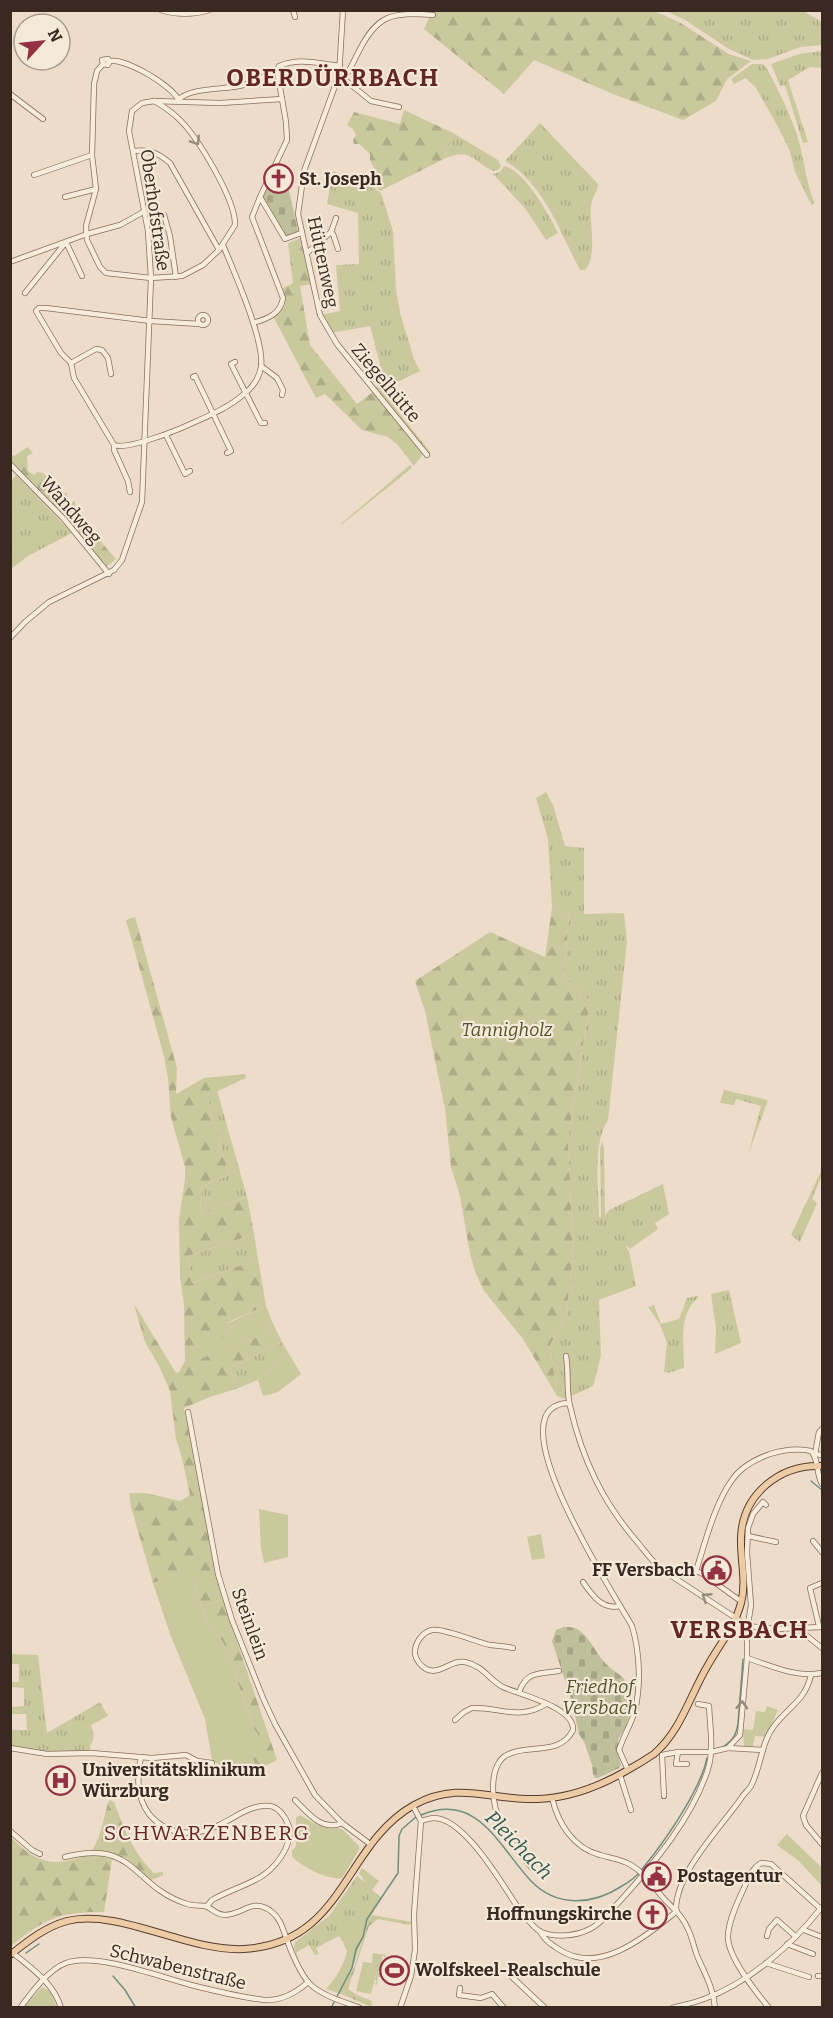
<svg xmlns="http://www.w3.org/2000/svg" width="833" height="2018" font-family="Bitter,serif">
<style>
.grass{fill:url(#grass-tufts)}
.forest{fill:url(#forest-firs)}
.cemetery{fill:url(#cemetery-stones)}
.green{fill:#cac99d}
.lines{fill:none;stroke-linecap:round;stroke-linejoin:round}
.stream{stroke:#708f83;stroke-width:1.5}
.minor-casing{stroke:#886e5e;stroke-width:6}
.major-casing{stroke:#563d32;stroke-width:8}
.minor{stroke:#f7ebdc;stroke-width:4.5}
.major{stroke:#edcba4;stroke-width:6}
.oneway{stroke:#988a7e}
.labels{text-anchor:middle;stroke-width:4.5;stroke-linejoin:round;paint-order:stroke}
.poi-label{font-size:18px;font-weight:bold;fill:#392921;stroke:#f4e8d8;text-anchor:start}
.street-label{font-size:18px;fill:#392921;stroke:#f4e8d8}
.park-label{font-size:18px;font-style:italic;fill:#505529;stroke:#f4e8d8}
.water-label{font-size:20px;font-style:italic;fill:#315850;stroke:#f4e8d8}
.quarter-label{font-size:21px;letter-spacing:1.5px;fill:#642623;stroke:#f4e8d8}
.district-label{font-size:24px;font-weight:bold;letter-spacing:1.5px;fill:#642623;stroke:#f4e8d8}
</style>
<defs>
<pattern id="grass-tufts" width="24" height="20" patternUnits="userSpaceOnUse" patternTransform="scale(1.5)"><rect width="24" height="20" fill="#cac99d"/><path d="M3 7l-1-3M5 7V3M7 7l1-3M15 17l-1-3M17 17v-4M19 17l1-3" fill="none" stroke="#aead87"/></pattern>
<pattern id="forest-firs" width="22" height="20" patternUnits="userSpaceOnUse" patternTransform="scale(1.5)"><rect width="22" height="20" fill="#cac99d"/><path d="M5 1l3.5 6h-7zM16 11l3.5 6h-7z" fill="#aead87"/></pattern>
<pattern id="cemetery-stones" width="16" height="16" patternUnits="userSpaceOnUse" patternTransform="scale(1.5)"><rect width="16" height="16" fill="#c0bf9b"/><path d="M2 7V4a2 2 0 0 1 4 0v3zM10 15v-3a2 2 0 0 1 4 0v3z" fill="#a6a485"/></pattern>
</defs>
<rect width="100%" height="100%" fill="#eddcc9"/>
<g class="grass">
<path d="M666,11H803L822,22V45L800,47L768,59L753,60L729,49L685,20Z"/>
<path d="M822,51V68L810,67L788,80L808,142L803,143L785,85L780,86L771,64L799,54Z"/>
<path d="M752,64H762L766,67C778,88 788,110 796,132C804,155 805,179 814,202L812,206L795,172L790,151L777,125L756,88L746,78L734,84L731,79Z"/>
<path d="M540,123L598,184C598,191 592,197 591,206C589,222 598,257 585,270H580C560,232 544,184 505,161Z"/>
<path d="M453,133L498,160L501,166L498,170L493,171C471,160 471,147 444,159Z"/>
<path d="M504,166C524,169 550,216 558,233L546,240L525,208L493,174L500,172Z"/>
<path d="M370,169L376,190L381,193L393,231L396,290L400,313L414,359L420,371L381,390L431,453L429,454L374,389L384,380L370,326L330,333L320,315L340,311L336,265L359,264L358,213L327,204L333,171L365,184Z"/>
<path d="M410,465L412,468L341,525V524Z"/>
<path d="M16,475L72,533L28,556L11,569L10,483Z"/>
<path d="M546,792L553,805L565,846L584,848V914L624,913L627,941L608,1120C592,1144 599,1188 599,1217H601L600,1149L602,1141L604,1148L605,1216L609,1210L663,1184L669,1214L655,1223L658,1229L630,1249L627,1246L626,1247L629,1251L636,1286L599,1300L601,1356L593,1386L565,1399L557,1396L550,1345L566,1316L573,1255L568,1138L590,1002L564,977L569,915L552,907L548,839L536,798Z"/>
<path d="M217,1090L247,1197L200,1213L202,1186L229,1175L207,1096Z"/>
<path d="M724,1090L768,1100L748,1155L761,1106L736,1099L734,1105L720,1103Z"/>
<path d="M822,1169V1175L812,1199L817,1203L800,1242L791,1235Z"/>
<path d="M254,1234L258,1259L192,1283L188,1256Z"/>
<path d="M729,1290L741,1343L715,1354L716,1328L711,1294Z"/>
<path d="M698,1296V1298C678,1313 684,1346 684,1368L668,1373L664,1372L667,1343L660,1324L648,1307L654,1305L661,1324L679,1319L687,1298Z"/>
<path d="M266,1306L271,1319L232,1335L228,1323Z"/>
<path d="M282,1342L289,1354L258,1380L236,1389L230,1367Z"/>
<path d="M10,1654L38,1655L47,1733L100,1702L108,1716L91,1725C94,1733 95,1739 90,1746L91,1751L48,1752L11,1747V1730H27L26,1714H11V1707L24,1706V1688L11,1687V1682H19V1664H11Z"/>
<path d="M357,1876L367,1884L371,1898L360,1927L351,1938L343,1942L339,1936L316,1948L319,1954L315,1955L309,1945L297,1952V1956L294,1948L295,1942L329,1916Z"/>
<path d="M373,1953L386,1955L385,1959L384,1956H382V1971H378V1973L382,1974L381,1977H378L377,1985L374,1984L377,1981L375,1980L377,1971L362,1967L363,1962L372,1963Z"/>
</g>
<g class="forest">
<path d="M432,11H654L679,22L729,54L751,61L727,79L716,101L683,120L613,94L534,60L504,94L424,29Z"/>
<path d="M404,110L453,133L444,159L380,191L378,189L374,168L370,160V154L359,144H354L353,140L356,135L353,129L347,125L354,112L400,124Z"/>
<path d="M301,238L312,284L300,286L310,345L357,404L373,392L423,454L414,466L398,445L388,437L362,430L325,394L316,398L274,318L285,305L283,288L293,283L288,243Z"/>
<path d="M28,447L33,453L27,456L28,471L34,475L37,472L43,473L51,480V485L58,490L60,496L66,493L70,503L75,501L76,509L74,518L79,525L85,524L116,559L106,567L63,518L59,519L11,470L10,453L14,456Z"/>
<path d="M552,907L569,915L564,977L590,1002L568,1138L573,1255L566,1316L550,1345L557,1396L523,1339L484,1291L476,1274L470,1254L460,1196L451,1167L445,1109L425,1011L415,981L490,932L545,957Z"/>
<path d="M135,917L177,1068L176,1094L204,1078L245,1074L246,1078L207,1096L229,1175L202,1186L200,1213L247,1197L254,1234L188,1256L192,1283L258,1259L266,1306L228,1322L232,1335L194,1349L193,1361L276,1330L282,1342L230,1367L236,1389L210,1397L184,1408L225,1606L277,1760L245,1776L256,1765L252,1758L254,1728L223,1642L209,1627L201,1607L191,1570L153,1583L131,1507L129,1493H145L180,1501L190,1495L181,1454L176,1439L170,1391L159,1366L145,1342L135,1308L134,1304L176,1373L179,1372L185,1361L184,1304L180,1277L179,1220L185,1179V1167L171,1117L168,1079L164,1056L126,920Z"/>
<path d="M109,1800L114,1802C124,1829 133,1853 154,1873L163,1872V1875L151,1880L124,1857L112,1860L104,1912C61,1911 44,1919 11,1946L10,1925L12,1923L10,1921L11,1837C31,1858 48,1868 77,1858C86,1856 91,1854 95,1845C102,1832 104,1815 109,1800Z"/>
<path d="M372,1915L412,1922L410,1925L378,1919L369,1926L348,1989L357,1995L372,2001L371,2007L344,1995L345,1986L354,1968L368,1921Z"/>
</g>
<g class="cemetery">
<path d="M269,180L276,192L288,186L298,231L294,235L292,233L290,236L285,235L263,198Z"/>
<path d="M564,1627C571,1627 576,1627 581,1632C591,1640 596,1653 605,1663C612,1671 624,1675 629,1686C635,1700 628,1728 618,1739V1754L621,1765L619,1768L598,1778H595L593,1774L592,1765L585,1744L579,1734L572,1702L552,1641L556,1630Z"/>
</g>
<g class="green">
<path d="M271,1319L276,1330L192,1362L194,1349Z"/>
<path d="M289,1354L301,1374L278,1392L263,1396L258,1380Z"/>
<path d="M259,1509L288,1515V1557L264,1563L261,1548Z"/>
<path d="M541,1534L545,1558L532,1560L527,1537Z"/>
<path d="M191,1569L201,1607L209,1627L223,1642L254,1728L267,1749L252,1758L256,1765L245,1776L229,1761L221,1766L212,1760L205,1719L170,1634L153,1583Z"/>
<path d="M767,1706L778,1710L766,1737L755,1736L753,1746H744L743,1729L753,1730L756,1711L765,1712Z"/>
<path d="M300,1815L317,1825L342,1829L359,1846V1850L342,1878C330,1881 299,1866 292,1856V1851L296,1846V1818Z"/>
<path d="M787,1834L822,1868V1886L799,1861L777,1845Z"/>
<path d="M362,1868L379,1881L372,1890L382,1898L368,1921L344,1995L326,1989C336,1978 345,1964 347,1950L345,1948L343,1942L351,1938L353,1928L360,1927C368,1900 377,1898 359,1873Z"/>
<path d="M362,1967L377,1971L371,1994L356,1991Z"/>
<path d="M42,1987L50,1991L57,2007L23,2008Z"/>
</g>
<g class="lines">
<g class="stream">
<path d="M175,10L189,11"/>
<path d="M811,1481L822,1490"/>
<path d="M724,1746C733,1740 736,1735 738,1724L743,1659"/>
<path d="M421,1815C478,1791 499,1847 531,1881C557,1908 593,1905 622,1886C627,1883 633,1879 637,1875C643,1869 648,1861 654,1854C672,1830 701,1787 707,1758"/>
<path d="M26,1953L39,1944"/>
<path d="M113,1976L125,1990L136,2008"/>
<path d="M331,2008L352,1968L356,1949L363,1937L367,1919L398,1873L399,1836L402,1829L416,1817"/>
</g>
<defs>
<g id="minor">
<path d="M161,10C177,15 193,15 209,10"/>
<path d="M293,10L295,17"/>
<path d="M343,10L339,75L371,101L399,107"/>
<path d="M109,61C126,58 173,86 179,101"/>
<path d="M103,64L102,60L108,59L109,63L108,65L103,64L97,71L94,84L92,155L96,189L86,226L87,240L100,267L106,273L151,278L182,276L203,265L219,250L235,225C236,200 198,138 180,120C172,112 163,106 154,101"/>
<path d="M339,75L304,171L298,214L320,315L337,344L427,455"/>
<path d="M344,78C350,71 353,62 358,53C377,14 392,12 433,15"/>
<path d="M10,94L43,119"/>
<path d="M179,99C192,87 226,90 243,85C255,82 266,75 277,70"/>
<path d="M134,151C150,149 158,153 170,163L219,250"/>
<path d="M34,175L92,155"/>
<path d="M65,197L96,189"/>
<path d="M260,197L287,140L286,122L277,70L279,66C301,57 318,64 340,66"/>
<path d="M164,215L170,236L176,277"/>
<path d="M331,232L336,218"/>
<path d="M307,253L331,232L333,234L338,249"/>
<path d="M10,262L87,234L120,225L145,211"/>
<path d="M25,293L66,242L82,276"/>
<circle cx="203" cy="320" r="5"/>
<path d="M253,323C267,319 281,314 283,298L252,217L260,197L285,239L301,233"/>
<path d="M200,324L151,321L46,308H39L36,311L61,353L71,363L74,378L114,445C125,450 167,434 179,429C201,419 226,410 244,394C252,388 259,378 261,367C265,341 234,272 223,245"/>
<path d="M235,362L231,364L261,423H265"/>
<path d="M71,363L96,349L102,350L108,358L111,374"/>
<path d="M261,366L277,378L283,390L282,395"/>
<path d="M193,377L195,376L231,451L227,453"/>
<path d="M166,435L185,474L190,471"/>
<path d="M114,445V450L128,481L130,492"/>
<path d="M10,464L64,519L109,574"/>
<path d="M10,638L25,622L49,602L114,570L122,560L142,502L151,278L148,231L129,131L132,111L142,103L154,101L220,103L282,99"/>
<path d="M566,1356C569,1373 566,1390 570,1406C582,1459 603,1503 639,1544C647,1554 653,1563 664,1571L748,1626L776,1629L822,1627"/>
<path d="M569,1403C489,1405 618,1600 632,1626C640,1653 641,1684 635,1711C631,1724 623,1737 619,1750L628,1770"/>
<path d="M188,1412L218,1574L232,1620L263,1698L275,1724L315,1795L342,1823L370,1844"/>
<path d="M822,1429L819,1432L815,1454L822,1455"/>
<path d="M748,1536L776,1542"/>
<path d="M813,1541L822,1552"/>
<path d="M696,1571C705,1543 715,1503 732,1480C740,1468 756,1459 770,1454C783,1450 798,1448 811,1451C819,1459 816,1474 822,1484"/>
<path d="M666,1572L696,1571L703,1574L742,1602"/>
<path d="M583,1582C592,1595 602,1610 620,1606"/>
<path d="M819,1626L810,1588L822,1583"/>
<path d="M797,1628L822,1648"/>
<path d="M513,1648C505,1646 498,1646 490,1645C477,1642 443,1628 432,1630C422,1632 414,1644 415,1654C416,1660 421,1666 426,1669C440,1676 451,1659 465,1662C484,1666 489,1680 503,1687C520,1695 575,1707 573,1730C560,1757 526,1743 505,1756C499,1760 495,1769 494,1776C488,1813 509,1842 532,1868"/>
<path d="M747,1658C772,1666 796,1678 822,1673"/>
<path d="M519,1692C527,1671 538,1674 559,1671"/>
<path d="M455,1720L464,1712L472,1708C500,1707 519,1721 546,1704"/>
<path d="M10,1748L47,1754L91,1753L152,1758L186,1755L197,1761L212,1763"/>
<path d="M728,1748L763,1750"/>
<path d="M678,1752L676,1764H687"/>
<path d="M141,1757C137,1778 136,1796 149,1814C167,1836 195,1837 219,1825C235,1818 250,1804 270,1806C278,1807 285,1816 288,1824C292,1833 289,1841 285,1850C268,1883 242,1883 212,1900L207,1906"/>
<path d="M822,1773L803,1816L806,1825L822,1844"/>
<path d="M620,1775L631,1810"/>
<path d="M664,1796L662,1755L678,1752H711L728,1748L740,1735L747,1658V1631L751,1605L747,1553L748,1528L753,1514L763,1502L766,1505"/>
<path d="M552,1798C558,1823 573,1848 600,1855C610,1858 621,1859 631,1865C646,1874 654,1888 666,1901C675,1910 683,1917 688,1929C693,1939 694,1950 699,1960C706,1976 714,1990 715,2008"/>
<path d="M295,1800C308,1813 322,1832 342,1823"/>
<path d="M421,1821C425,1820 430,1818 434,1818C465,1818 503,1886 519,1909C525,1916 533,1928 541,1932C556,1938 576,1936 590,1929C602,1923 610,1911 620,1901C653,1865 693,1817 708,1769C714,1750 710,1727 709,1706L698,1704"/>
<path d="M10,1831L32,1850L40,1854"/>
<path d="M65,1857C137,1839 131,1886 187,1904C193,1906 199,1905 205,1906C212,1908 216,1915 225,1915C244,1914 253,1897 272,1912C281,1919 283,1930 287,1940C291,1952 301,1975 310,1984C322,1996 345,2002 360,2008"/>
<path d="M676,1909C676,1873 720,1828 740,1800C743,1794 748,1791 751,1786C761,1767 761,1743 774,1726C789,1706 805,1701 811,1675"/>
<path d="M804,1930L822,1937"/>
<path d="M540,1931C544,1940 552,1945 560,1950C600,1976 647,1935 677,1911"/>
<path d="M767,1936L769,1929L777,1920L795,1936"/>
<path d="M787,1944L813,1954"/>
<path d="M13,1953C32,1969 54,1983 61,2008"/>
<path d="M766,1963L809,1977"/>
<path d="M511,1976L545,2008"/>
<path d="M818,1976H822"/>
<path d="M460,1988L459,1995L481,1998L492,1994L504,2008"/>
<path d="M20,2008C31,1993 49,1969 66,1963C95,1952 160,1977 191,1985C215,1991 239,1997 264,2000C280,2001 296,1993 308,1982"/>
<path d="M400,2008L411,1976L415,1950L414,1914L421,1821L413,1806"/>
<path d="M672,2008C682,2005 694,2003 704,1999C749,1983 792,1945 821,1908"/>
<path d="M769,2008C756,1992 726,1955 728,1935C729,1920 737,1903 743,1890C748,1880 751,1869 761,1863L771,1864L822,1910"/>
</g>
<path id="major" d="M10,1955C28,1941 45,1927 67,1921C119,1908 187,1952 244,1949C345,1943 343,1845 414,1805C460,1780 491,1801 538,1799C568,1798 600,1786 626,1771C635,1766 645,1760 654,1754C681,1731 690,1695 708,1665C720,1644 735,1626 741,1603C747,1581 740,1559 741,1537C743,1493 781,1464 822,1466"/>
</defs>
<use href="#minor" class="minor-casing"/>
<use href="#major" class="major-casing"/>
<use href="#minor" class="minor"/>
<use href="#major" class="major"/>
</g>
<defs><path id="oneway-chevron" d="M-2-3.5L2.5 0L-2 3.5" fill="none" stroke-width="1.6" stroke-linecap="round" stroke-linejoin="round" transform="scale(1.5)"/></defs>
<g class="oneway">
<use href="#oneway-chevron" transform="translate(196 141) rotate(57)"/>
<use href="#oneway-chevron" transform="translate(706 1597) rotate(-147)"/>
<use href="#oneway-chevron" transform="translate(742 1705) rotate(-87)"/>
</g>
<defs>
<symbol id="church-ring" viewBox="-11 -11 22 22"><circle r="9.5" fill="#f4e8d8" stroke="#943142" stroke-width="1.5"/><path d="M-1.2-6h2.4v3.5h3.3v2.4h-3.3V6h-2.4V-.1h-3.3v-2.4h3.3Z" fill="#943142"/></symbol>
<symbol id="civic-ring" viewBox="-11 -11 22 22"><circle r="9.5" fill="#f4e8d8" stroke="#943142" stroke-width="1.5"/><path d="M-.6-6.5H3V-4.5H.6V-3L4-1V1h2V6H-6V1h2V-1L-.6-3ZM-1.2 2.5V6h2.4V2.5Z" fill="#943142"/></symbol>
<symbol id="hospital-ring" viewBox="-11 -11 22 22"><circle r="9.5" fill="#f4e8d8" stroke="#943142" stroke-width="1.5"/><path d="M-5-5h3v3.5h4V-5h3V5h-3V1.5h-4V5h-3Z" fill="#943142"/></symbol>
<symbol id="stadium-ring" viewBox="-11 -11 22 22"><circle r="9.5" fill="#f4e8d8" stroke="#943142" stroke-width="1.5"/><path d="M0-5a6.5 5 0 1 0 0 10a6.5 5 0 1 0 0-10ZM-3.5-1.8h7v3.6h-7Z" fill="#943142"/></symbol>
</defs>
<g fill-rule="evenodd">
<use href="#church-ring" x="262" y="162" width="33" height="33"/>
<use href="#civic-ring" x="700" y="1554" width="33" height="33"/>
<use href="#hospital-ring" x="44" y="1764" width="33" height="33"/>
<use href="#civic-ring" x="640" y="1860" width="33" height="33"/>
<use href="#church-ring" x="636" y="1898" width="33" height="33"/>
<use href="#stadium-ring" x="378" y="1954" width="33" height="33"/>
</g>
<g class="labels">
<g class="poi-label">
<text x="299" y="185">St. Joseph</text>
<text x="695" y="1576" text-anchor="end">FF Versbach</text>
<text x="82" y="1776">Universitätsklinikum<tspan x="82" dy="21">Würzburg</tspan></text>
<text x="677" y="1882">Postagentur</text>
<text x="632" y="1920" text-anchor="end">Hoffnungskirche</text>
<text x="415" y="1976">Wolfskeel-Realschule</text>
</g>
<g class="street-label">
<text transform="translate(155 210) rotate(82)" y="6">Oberhofstraße</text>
<text transform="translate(323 262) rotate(78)" y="6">Hüttenweg</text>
<text transform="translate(386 383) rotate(50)" y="6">Ziegelhütte</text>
<text transform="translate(71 510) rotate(49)" y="6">Wandweg</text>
<text transform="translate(250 1624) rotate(70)" y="6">Steinlein</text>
<text transform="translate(178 1967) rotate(14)" y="6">Schwabenstraße</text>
</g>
<g class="park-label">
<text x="507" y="1036">Tannigholz</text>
<text x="600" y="1693">Friedhof<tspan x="600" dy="21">Versbach</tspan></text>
</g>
<g class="water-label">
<text transform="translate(519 1845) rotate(46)" y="7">Pleichach</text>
</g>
<g class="quarter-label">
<text x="207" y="1840">SCHWARZENBERG</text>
</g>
<g class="district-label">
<text x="333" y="86">OBERDÜRRBACH</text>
<text x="740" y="1638">VERSBACH</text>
</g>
</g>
<rect width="833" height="2018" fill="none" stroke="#392921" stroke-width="24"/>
<g transform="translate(42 42) rotate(63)"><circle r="28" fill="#f4e8d8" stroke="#a99c8f" stroke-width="1.5"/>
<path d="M0-4.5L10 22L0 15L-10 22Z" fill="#943142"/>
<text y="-9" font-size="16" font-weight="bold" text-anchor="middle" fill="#392921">N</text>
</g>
</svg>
